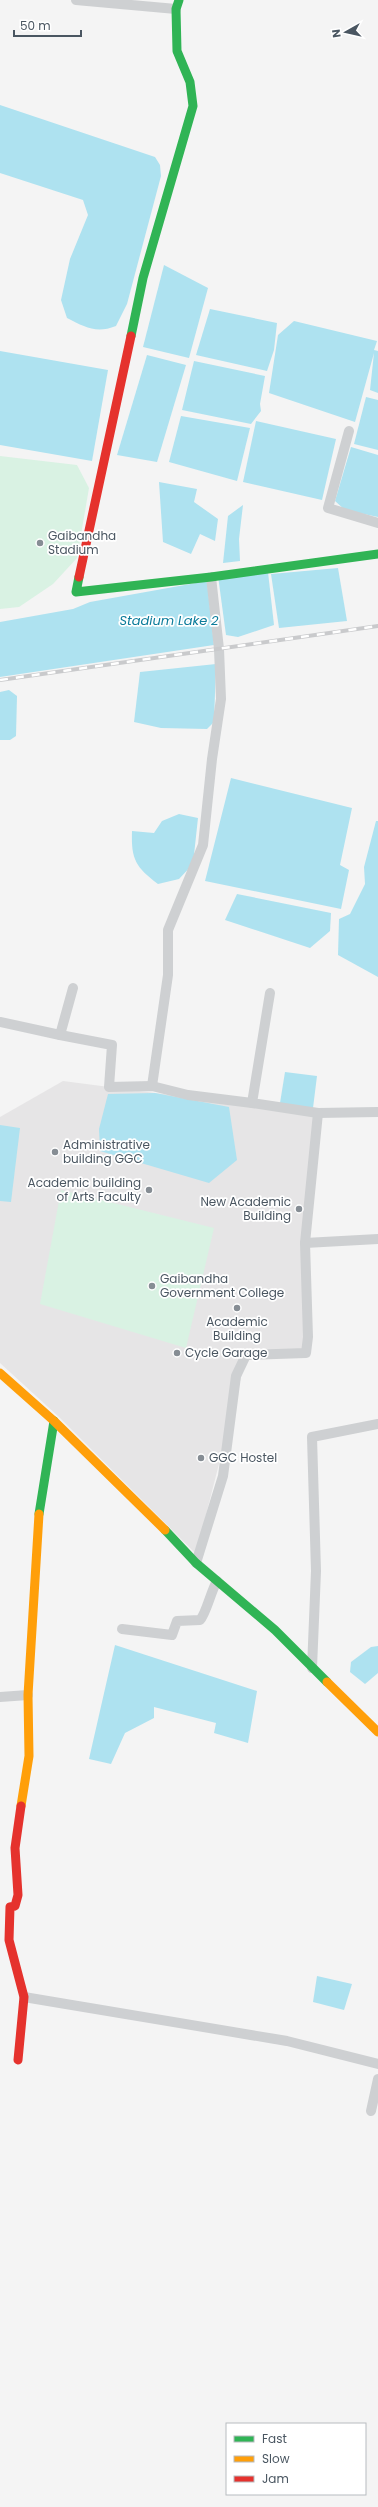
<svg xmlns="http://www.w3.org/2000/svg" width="378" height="2507" font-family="Poppins,sans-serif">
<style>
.education{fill:#e6e5e6}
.green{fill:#d9f2e3}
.water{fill:#aee2f0}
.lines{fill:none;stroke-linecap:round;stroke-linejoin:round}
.street{stroke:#ced0d2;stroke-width:10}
.fast{stroke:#30b455;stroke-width:9}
.slow{stroke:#ff9f0a;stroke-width:9}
.jam{stroke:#e5322d;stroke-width:9}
.rail-casing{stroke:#c9cacc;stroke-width:4}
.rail{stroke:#fff;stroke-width:2.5;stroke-dasharray:8;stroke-linecap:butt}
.poi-dot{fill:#868d94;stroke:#fff;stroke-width:1.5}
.labels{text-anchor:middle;stroke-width:3.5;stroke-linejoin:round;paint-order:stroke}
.poi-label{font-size:12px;fill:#4a5661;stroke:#fff;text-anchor:start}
.water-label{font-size:13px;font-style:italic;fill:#0c7c9b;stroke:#fff}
</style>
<rect width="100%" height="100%" fill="#f4f4f4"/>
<path class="education" d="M63,1081L318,1114L303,1242L305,1352L247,1354L196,1554L59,1417L0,1363V1117Z"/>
<g class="green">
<path d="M0,456L77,465L89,488L77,558L53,584L19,607L0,609Z"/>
<path d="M61,1190L214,1228L186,1348L40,1304Z"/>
</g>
<g class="water">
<path d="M0,105L155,157L160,165L161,176L127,304L116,326C96,334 85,327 67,318L61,300L70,259L88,215L83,200L0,173Z"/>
<path d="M164,265L208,288L189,358L143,347Z"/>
<path d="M210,309L277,323L274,350L267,371L196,355Z"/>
<path d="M294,321L377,341L374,350L378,351V393L370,390L374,353L355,422L269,393L278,335Z"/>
<path d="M0,351L108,370L92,461L0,445Z"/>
<path d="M147,355L186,365L157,462L117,455Z"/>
<path d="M194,361L265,376L260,404L261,411L251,424L182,410Z"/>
<path d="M366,397L378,400V450L354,444Z"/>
<path d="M181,416L250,428L237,481L169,462Z"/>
<path d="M256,421L336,439L322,500L243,482Z"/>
<path d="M351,447L378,455V517L345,510L335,501Z"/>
<path d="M159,482L197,489L194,502L218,519L215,541L200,534L191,554L163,542Z"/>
<path d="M243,505L239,539L240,561L223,563L228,516Z"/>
<path d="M338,568L347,621L279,628L271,574Z"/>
<path d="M268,572L274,625L238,637L226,635L218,576Z"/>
<path d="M207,581L214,645L0,677V622L73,609L90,602Z"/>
<path d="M216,664L214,722L207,729L161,728L134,722L140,672Z"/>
<path d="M9,690L17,696L16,736L10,740H0V692Z"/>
<path d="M231,778L352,808L340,865L349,870L341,909L205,881Z"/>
<path d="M179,814L198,818L193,864L179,879L158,884C136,867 131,860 132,831L154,833L162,821Z"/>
<path d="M376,821H378V977L338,955L339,919L350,914L365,884L364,867Z"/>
<path d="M237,894L331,913L330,931L310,948L225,920Z"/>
<path d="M285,1072L317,1076L313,1108L280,1103Z"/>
<path d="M155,1093L229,1107L237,1160L209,1183L100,1151L99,1129L108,1094Z"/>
<path d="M0,1125L20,1128L11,1202L0,1201Z"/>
<path d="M115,1645L257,1691L248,1743L214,1733L216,1723L154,1707V1718L125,1733L111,1764L89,1759Z"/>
<path d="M378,1646V1673L365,1684L350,1672L351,1662L371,1647Z"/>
<path d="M317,1976L352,1984L344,2010L313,2002Z"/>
</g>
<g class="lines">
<g class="street">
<path d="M76,0L176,9"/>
<path d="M349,431L328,508L378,523"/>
<path d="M270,993L252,1103L318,1113L378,1112"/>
<path d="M0,1022L60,1035L73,988"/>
<path d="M60,1035L112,1045L109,1087L152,1086L188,1095L252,1103"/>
<path d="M152,1086L168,975V930L203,845L212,759L221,699L219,649L211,577"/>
<path d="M305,1243L378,1239"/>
<path d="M196,1563L223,1476L236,1376L246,1355L306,1353L308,1337L305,1243L318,1113"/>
<path d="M122,1629L172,1635L177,1621L200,1620C206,1614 211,1591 217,1581"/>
<path d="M312,1668L316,1571L312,1437L378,1424"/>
<path d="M0,1697L28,1695"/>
<path d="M24,1997L287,2041L378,2064"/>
<path d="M371,2111L378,2079"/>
</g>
<g class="fast">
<path d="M131,336L143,278L193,106L190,82L177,51L176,9L179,0"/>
<path d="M79,577L76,592L211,577L378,554"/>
<path d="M39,1514L54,1421"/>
<path d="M165,1530L196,1563L275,1630L327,1682"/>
</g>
<g class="slow">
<path d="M0,1373L54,1421L165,1530"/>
<path d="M327,1682L378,1732"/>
<path d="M21,1806L29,1756L28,1695L39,1514"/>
</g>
<g class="jam">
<path d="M79,577L131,336"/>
<path d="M18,2060L24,1997L9,1940L10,1907L15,1906L18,1895L15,1848L21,1806"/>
</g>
<defs>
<path id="rail" d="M0,680L378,626"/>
</defs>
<use href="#rail" class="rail-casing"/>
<use href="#rail" class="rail"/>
</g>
<g class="poi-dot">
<circle cx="40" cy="543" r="4"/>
<circle cx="55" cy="1152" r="4"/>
<circle cx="149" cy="1190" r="4"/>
<circle cx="299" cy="1209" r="4"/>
<circle cx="152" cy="1286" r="4"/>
<circle cx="237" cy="1308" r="4"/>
<circle cx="177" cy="1353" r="4"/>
<circle cx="201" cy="1458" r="4"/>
</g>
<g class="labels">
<g class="poi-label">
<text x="48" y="540">Gaibandha<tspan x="48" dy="14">Stadium</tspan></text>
<text x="63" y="1149">Administrative<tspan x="63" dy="14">building GGC</tspan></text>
<text x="141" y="1187" text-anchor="end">Academic building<tspan x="141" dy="14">of Arts Faculty</tspan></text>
<text x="291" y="1206" text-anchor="end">New Academic<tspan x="291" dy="14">Building</tspan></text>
<text x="160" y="1283">Gaibandha<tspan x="160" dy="14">Government College</tspan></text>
<text x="237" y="1326" text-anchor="middle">Academic<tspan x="237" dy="14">Building</tspan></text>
<text x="185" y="1357">Cycle Garage</text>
<text x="209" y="1462">GGC Hostel</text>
</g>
<g class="water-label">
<text x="169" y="625">Stadium Lake 2</text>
</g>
</g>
<rect x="226" y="2423" width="140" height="72" fill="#ffffff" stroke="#b7bbc0"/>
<rect x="234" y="2436" width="20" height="6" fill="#30b455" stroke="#b7bbc0"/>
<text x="262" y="2443" font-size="12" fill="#4a5661">Fast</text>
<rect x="234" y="2456" width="20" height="6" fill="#ff9f0a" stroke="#b7bbc0"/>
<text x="262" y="2463" font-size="12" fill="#4a5661">Slow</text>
<rect x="234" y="2476" width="20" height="6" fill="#e5322d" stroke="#b7bbc0"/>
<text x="262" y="2483" font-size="12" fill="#4a5661">Jam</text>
<g transform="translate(346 32) rotate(262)" stroke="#ffffff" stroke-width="3" paint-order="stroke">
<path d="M0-3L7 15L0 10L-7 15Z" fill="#4a5661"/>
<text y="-6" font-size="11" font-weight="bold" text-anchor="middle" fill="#4a5661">N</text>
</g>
<path d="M14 30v6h67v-6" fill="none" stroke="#4a5661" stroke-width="2"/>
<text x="20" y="30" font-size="12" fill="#4a5661" stroke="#ffffff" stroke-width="3" paint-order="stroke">50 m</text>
</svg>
